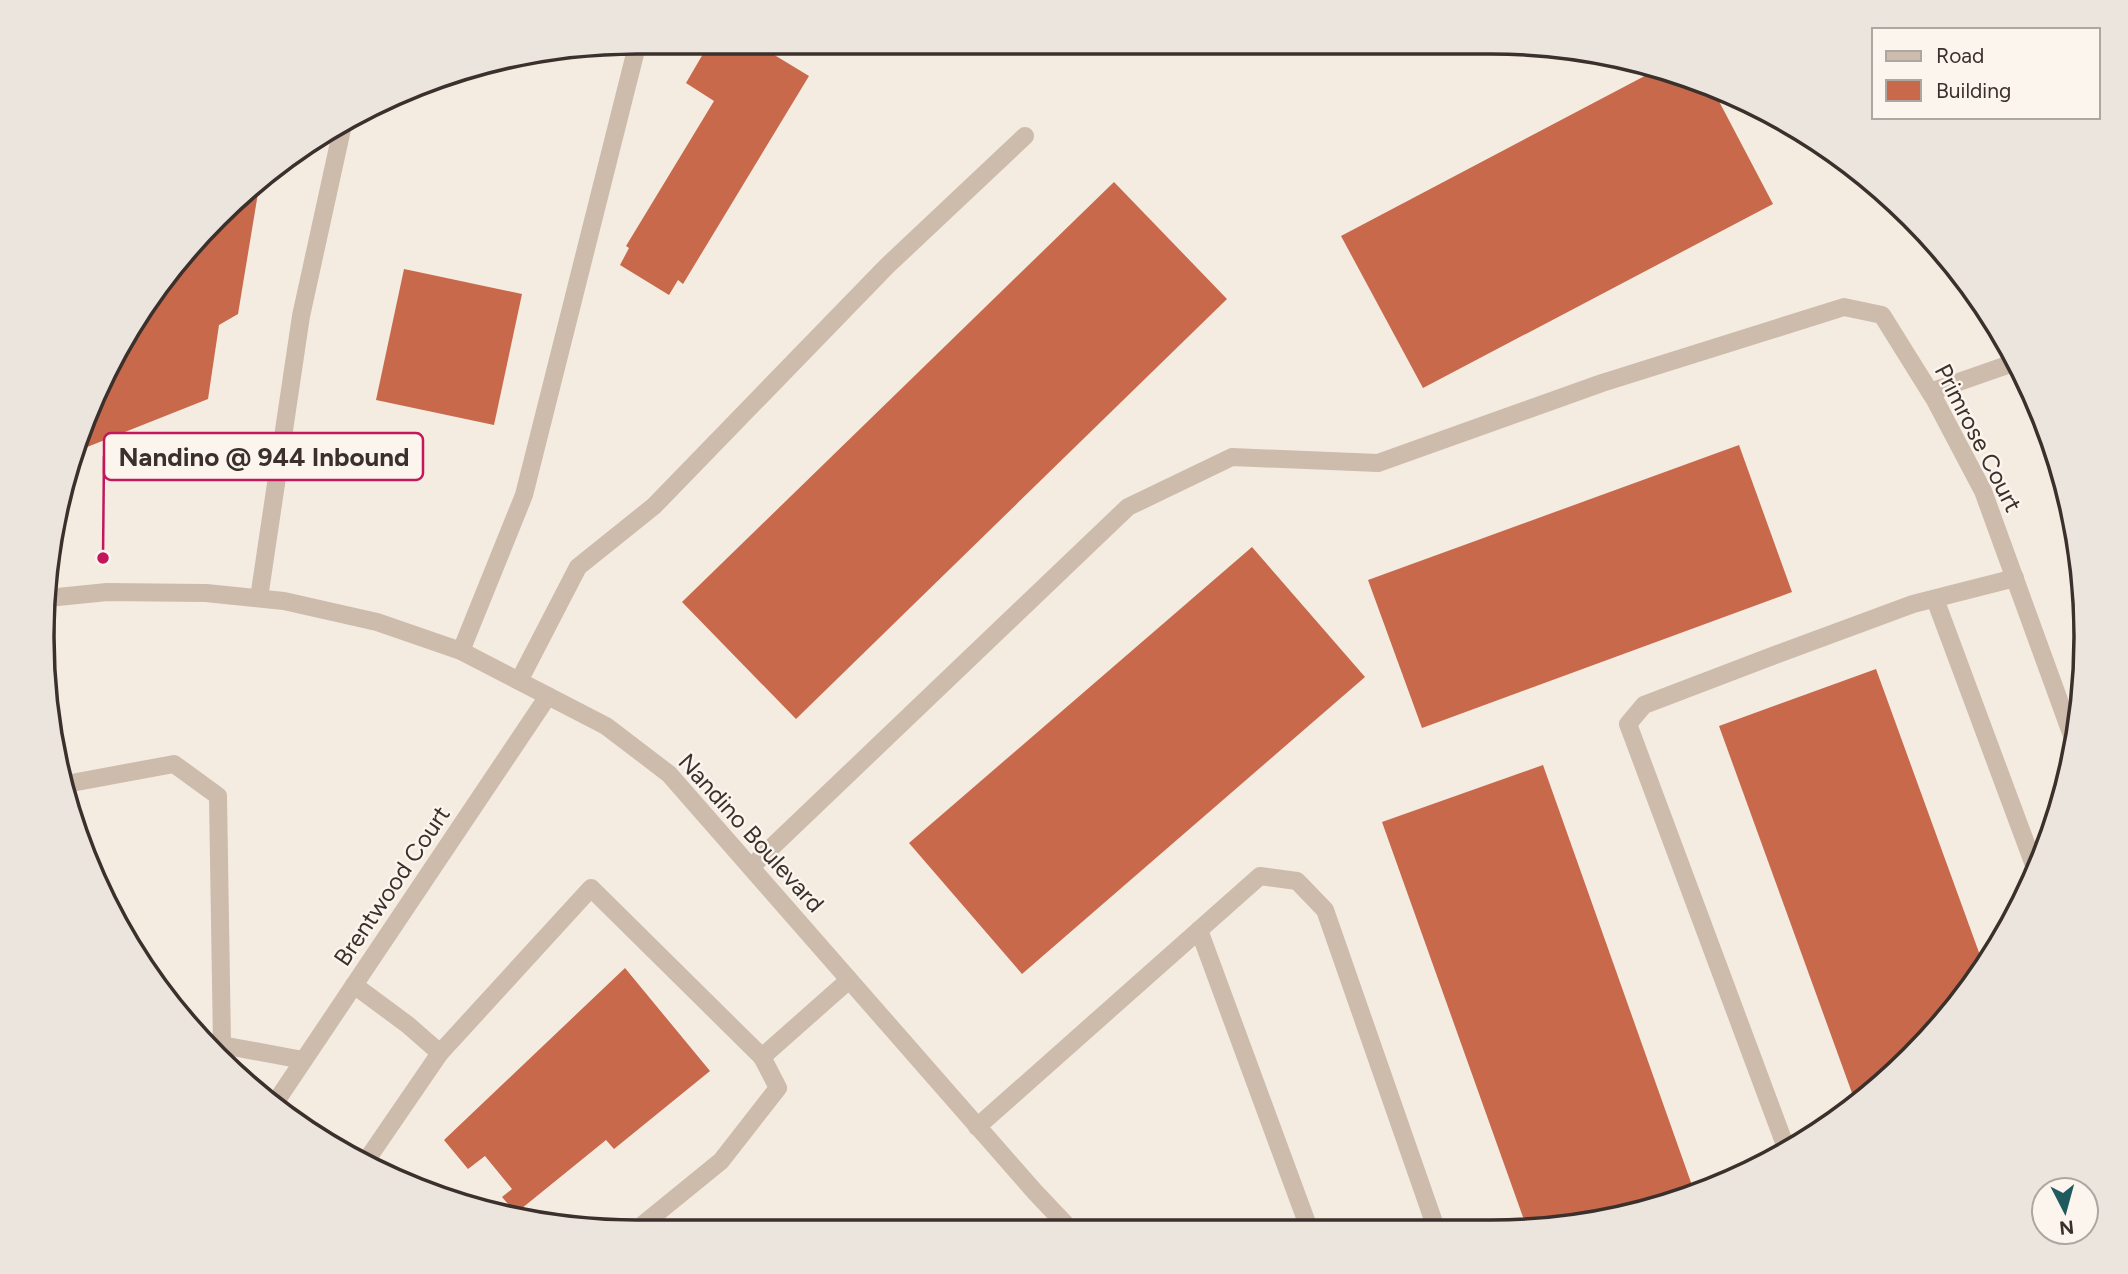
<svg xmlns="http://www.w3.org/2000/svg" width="2128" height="1274" font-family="Figtree,sans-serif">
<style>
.building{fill:#c8694b}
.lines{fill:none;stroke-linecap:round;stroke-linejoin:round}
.minor{stroke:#cdbbac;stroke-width:18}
.labels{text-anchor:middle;stroke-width:5;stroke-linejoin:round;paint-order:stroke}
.street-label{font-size:24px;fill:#3b302b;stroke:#fbf5ee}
.rim{fill:none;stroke:#3b302b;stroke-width:3.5}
.leader{fill:none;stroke:#c2185b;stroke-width:2.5}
.callout-dot{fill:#c2185b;stroke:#fbf5ee;stroke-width:2.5}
.callout{fill:#fbf5ee;stroke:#c2185b;stroke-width:2.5}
.callout-label{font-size:26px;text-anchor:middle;font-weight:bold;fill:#3b302b}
</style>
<rect width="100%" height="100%" fill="#f4ebe1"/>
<g class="building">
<path d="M710,42H753L809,76L683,284L678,280L669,295L620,265L629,248L626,246L714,101L686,83Z"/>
<path d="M1658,69L1683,74L1712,88L1773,204L1423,388L1341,236Z"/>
<path d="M260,181L238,314L219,325L208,399L72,453L73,446L143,306Z"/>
<path d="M1114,182L1227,299L796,719L682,602Z"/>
<path d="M404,269L522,294L494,425L376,400Z"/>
<path d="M1739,445L1792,592L1422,728L1368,580Z"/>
<path d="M1252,547L1365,677L1022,974L909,843Z"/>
<path d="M1876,669L1985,969L1884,1084L1856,1104L1719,726Z"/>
<path d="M1543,765L1694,1191L1645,1212L1528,1231L1382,822Z"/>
<path d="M625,968L710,1071L614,1149L606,1140L516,1213L502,1197L512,1189L485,1156L468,1169L444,1140Z"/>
</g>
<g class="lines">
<g class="minor">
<path d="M1930,392L2016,362"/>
<path d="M48,598L107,592L206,593L284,601L377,622L461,651L606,726L669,774L1035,1192L1072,1231"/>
<path d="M259,598L301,316L342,129"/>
<path d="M1935,599L2037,873"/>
<path d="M461,651L524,495L638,42"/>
<path d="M519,681L578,567L654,506L887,266L1025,136"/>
<path d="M66,784L174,764L218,796L222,1045"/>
<path d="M751,867L1128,507L1232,457L1378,463L1602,383L1844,307L1882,315L1935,400L1983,491L2075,744"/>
<path d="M1199,930L1310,1231"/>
<path d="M354,985L408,1025L440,1053"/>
<path d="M217,1048L222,1045L303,1060"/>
<path d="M275,1103L548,696"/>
<path d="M977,1127L1260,876L1297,881L1325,910L1437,1231"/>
<path d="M1788,1153L1628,724L1644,705L1775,655L1913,604L2015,578"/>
<path d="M366,1161L440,1053L591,888L762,1057L849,980"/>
<path d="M635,1231L721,1161L778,1088L762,1057"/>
</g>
</g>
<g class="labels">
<g class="street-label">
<text transform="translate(1978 438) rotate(63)" y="8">Primrose Court</text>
<text transform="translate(751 833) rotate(48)" y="8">Nandino Boulevard</text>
<text transform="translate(392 886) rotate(-56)" y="8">Brentwood Court</text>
</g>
</g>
<path d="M0 0H2128V1274H0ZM637 54H1491A583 583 0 0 1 2074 637V637A583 583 0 0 1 1491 1220H637A583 583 0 0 1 54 637V637A583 583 0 0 1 637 54Z" fill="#ece5de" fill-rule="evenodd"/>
<path class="rim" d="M637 54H1491A583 583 0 0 1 2074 637V637A583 583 0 0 1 1491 1220H637A583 583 0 0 1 54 637V637A583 583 0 0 1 637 54Z"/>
<path class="leader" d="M103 558L104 456"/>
<circle class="callout-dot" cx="103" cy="558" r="7"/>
<rect class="callout" x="104" y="433" width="319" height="47" rx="7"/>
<g class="callout-label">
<text x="264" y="466">Nandino @ 944 Inbound</text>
</g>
<rect x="1872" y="28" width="228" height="91" fill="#fbf5ee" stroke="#aea6a0" stroke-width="2"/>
<rect x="1886" y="51" width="35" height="10" fill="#cdbbac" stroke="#aea6a0" stroke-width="2"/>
<text x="1936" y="63" font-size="21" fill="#3b302b">Road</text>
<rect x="1886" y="80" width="35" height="21" fill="#c8694b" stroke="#aea6a0" stroke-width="2"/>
<text x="1936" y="98" font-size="21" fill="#3b302b">Building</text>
<g transform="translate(2065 1211) rotate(174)"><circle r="33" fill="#fbf5ee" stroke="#aea6a0" stroke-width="2"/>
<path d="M0-5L12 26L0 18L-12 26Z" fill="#1f5a5e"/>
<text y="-10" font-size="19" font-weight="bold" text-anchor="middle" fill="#3b302b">N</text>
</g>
</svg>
